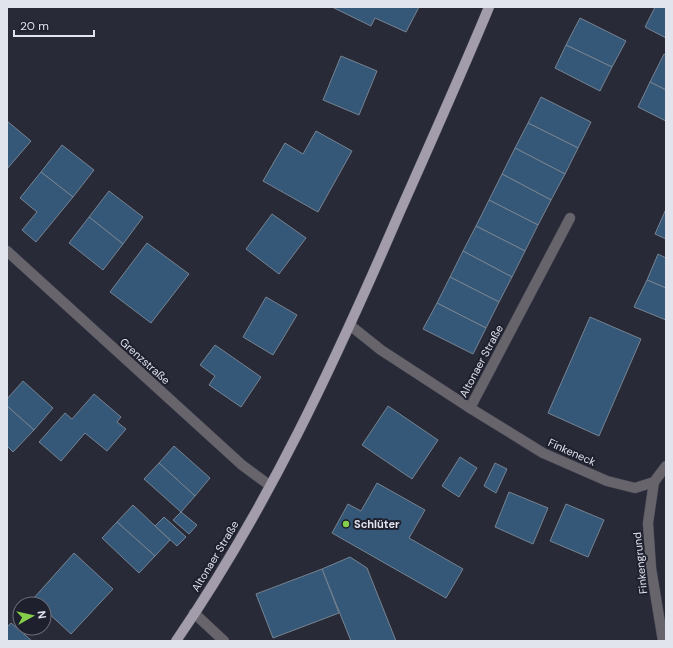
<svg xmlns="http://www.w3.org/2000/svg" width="673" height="648" font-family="'DM Sans',sans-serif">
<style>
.building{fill:#365878;stroke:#768391}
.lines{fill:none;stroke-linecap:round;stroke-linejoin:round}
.minor-casing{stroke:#464855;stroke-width:11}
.major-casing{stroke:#464855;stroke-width:11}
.minor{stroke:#67646b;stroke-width:10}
.major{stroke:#a39cab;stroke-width:10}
.poi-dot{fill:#86cf4b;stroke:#1e202e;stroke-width:1.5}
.labels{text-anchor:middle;stroke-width:4;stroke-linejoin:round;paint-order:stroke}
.street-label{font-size:11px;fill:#e1e3ed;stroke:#1e202e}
.poi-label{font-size:11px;font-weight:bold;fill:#e1e3ed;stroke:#1e202e;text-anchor:start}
</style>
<rect width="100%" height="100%" fill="#282a38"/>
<g class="building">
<path d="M332,7H419L406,32L375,18L371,26Z"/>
<path d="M655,7H666V38L645,27Z"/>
<path d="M580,18L626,41L612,67L566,45Z"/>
<path d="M566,45L612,67L600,91L555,68Z"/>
<path d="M664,54L666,55V90L650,82Z"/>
<path d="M341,56L377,71L359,115L323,100Z"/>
<path d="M650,82L666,90V121L638,107Z"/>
<path d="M541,97L591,122L578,148L528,123Z"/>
<path d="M7,121L31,141L7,169Z"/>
<path d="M528,123L578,148L565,174L515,148Z"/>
<path d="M316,131L352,151L318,212L263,181L285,143L303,154Z"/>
<path d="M62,145L94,170L73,197L41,172Z"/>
<path d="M515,148L565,174L551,200L502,174Z"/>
<path d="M41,172L73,197L36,242L22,230L37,212L20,198Z"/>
<path d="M502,174L551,200L538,225L489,200Z"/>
<path d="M109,191L143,217L123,244L89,217Z"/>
<path d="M489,200L538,225L525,251L476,226Z"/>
<path d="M666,209V239L655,234Z"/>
<path d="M272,214L306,238L279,274L246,249Z"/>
<path d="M89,217L123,244L103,270L69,243Z"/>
<path d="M476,226L525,251L512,277L463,251Z"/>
<path d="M147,243L189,274L151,323L110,292Z"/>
<path d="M463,251L512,277L499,302L450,277Z"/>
<path d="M658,254L666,258V288L647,280Z"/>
<path d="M450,277L499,302L486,328L437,303Z"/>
<path d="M647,280L666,288V320L634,307Z"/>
<path d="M266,297L297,315L273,355L243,337Z"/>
<path d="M437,303L486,328L473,354L423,329Z"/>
<path d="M590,317L641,339L599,436L548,413Z"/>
<path d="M215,345L261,377L241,407L209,385L215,376L200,365Z"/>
<path d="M23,381L53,408L34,430L7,406V399Z"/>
<path d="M94,394L121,417L117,422L126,429L107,451L85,433L61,461L39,442L65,413L72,419Z"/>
<path d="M7,406L34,430L13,452L7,446Z"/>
<path d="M388,406L438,440L412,479L362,445Z"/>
<path d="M174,446L210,478L195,496L159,463Z"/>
<path d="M460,457L477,468L459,497L442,486Z"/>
<path d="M159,463L195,496L181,512L144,479Z"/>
<path d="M495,463L507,469L496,493L484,486Z"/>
<path d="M377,483L425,510L409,538L463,569L446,598L332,533L348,504L361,511Z"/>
<path d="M509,492L548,508L533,544L495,527Z"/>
<path d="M566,504L604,520L588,557L550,541Z"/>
<path d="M133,505L170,540L155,556L117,522Z"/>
<path d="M181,512L197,525L189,534L173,520Z"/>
<path d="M164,517L186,537L177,546L155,526Z"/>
<path d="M117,522L155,556L139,573L102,538Z"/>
<path d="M74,553L113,589L71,634L44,609V604H39L33,599Z"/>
<path d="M350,557L367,568L396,641H351L322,569Z"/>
<path d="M322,569L339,613L273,638L256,594Z"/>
<path d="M11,623L32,641H7V627Z"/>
</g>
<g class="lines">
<defs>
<g id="minor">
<path d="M7,251L242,465L269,485"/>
<path d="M351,326L381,350L470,408L570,218"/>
<path d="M470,408L543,453L607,481L635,488L654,482L666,466"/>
<path d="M654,482L648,523L651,568L663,641"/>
<path d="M194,613L224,641"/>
</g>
<path id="major" d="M176,641C267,509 335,362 398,216C429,146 460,77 489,7"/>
</defs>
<use href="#minor" class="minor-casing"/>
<use href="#major" class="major-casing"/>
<use href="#minor" class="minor"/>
<use href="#major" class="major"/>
</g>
<circle class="poi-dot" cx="346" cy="524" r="4"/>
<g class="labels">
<g class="street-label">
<text transform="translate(145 361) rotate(42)" y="4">Grenzstraße</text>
<text transform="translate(481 361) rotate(-62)" y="4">Altonaer Straße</text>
<text transform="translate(572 452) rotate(24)" y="4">Finkeneck</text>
<text transform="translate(215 556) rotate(-59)" y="4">Altonaer Straße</text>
<text transform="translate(640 563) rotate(-96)" y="4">Finkengrund</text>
</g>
<g class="poi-label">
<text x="354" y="528">Schlüter</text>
</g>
</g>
<rect width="673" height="648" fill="none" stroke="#e1e3ed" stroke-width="16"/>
<g transform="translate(32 616) rotate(82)"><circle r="19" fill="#1e202e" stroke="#6c6e7a"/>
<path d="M0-3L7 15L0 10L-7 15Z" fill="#86cf4b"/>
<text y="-6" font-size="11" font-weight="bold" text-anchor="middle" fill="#e1e3ed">N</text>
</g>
<path d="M14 30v6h80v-6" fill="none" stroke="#e1e3ed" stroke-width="2"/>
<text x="20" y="30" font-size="12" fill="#e1e3ed" stroke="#1e202e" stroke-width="3" paint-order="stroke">20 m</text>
</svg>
